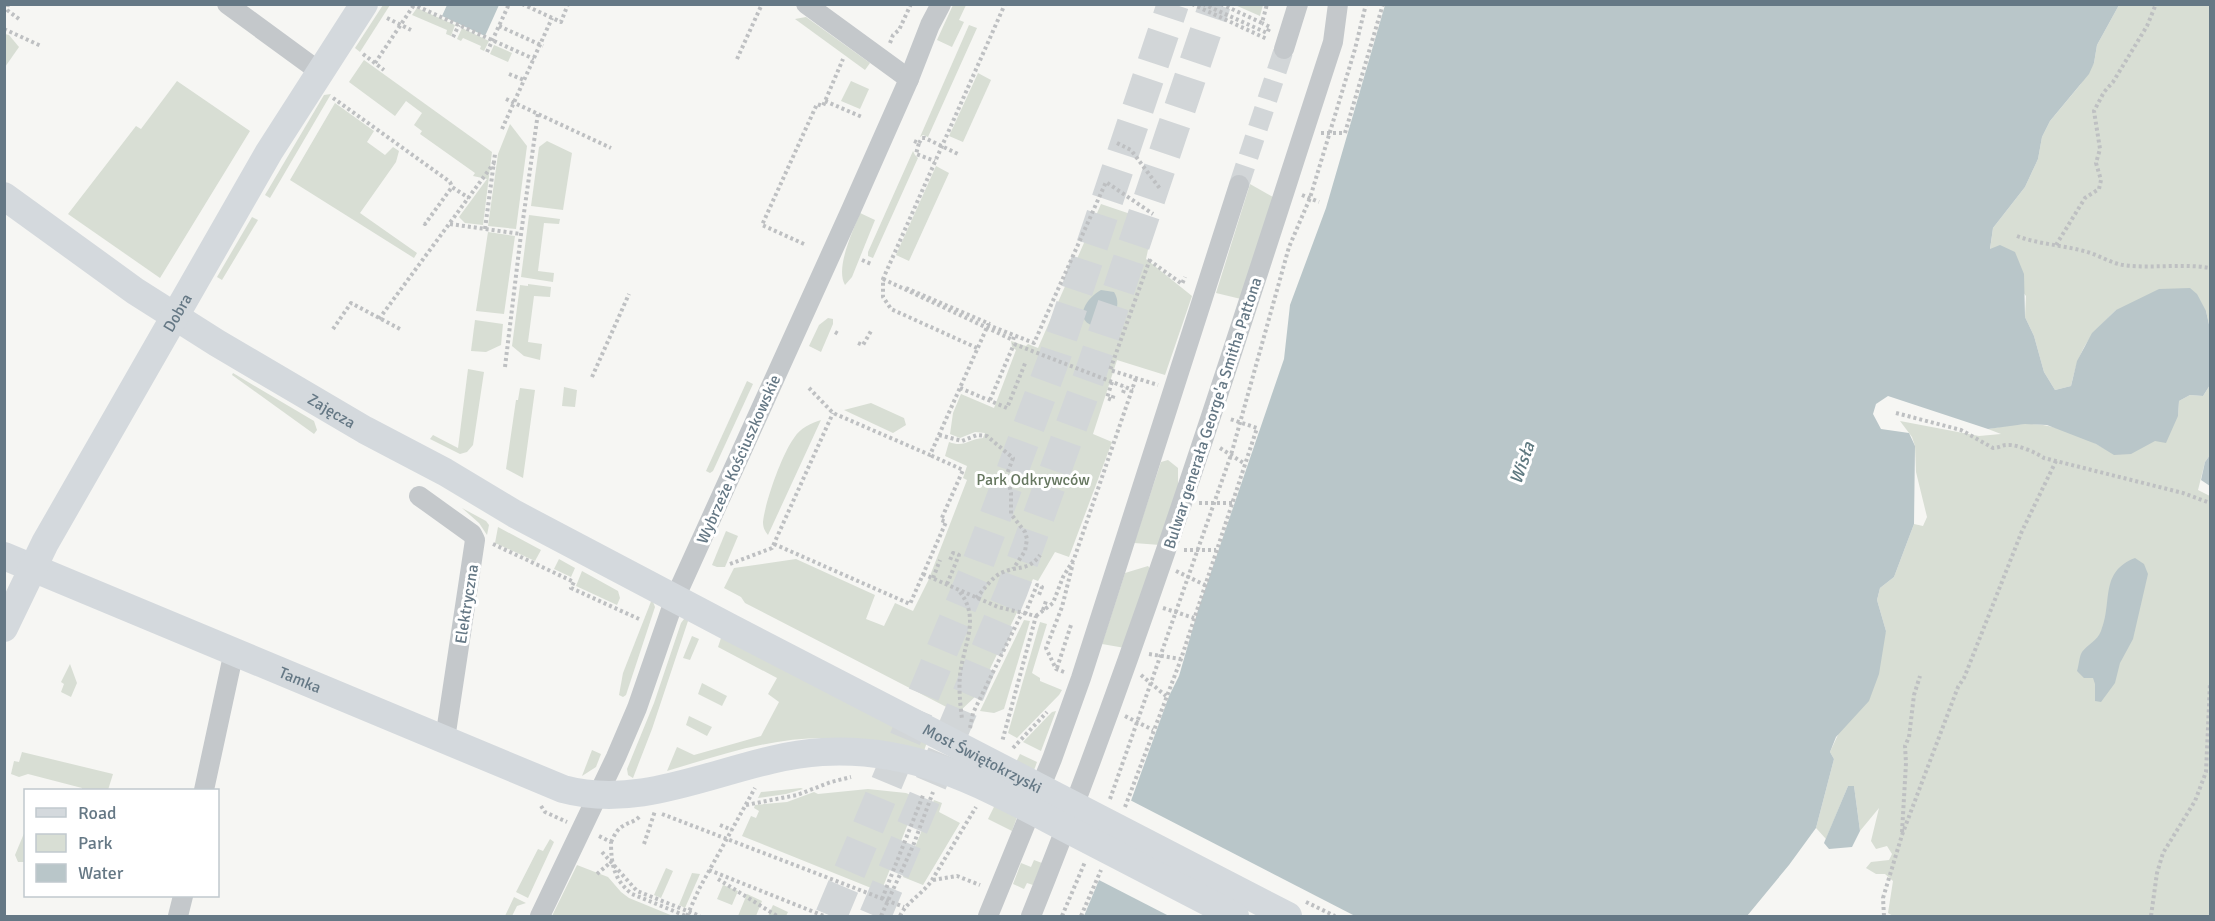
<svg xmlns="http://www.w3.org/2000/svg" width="2215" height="921" font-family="Signika,sans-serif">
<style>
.green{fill:#d8ded4}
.water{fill:#b9c6c9}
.pier{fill:#f6f6f3}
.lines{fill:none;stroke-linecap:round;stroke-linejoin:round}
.street-tunnel{stroke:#d2d6d8;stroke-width:20;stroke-dasharray:20 10;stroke-linecap:butt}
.primary-tunnel{stroke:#d2d6d8;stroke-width:32;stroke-dasharray:32 16;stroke-linecap:butt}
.path{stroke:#bec0c2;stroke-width:4;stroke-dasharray:3 3;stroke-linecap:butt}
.street{stroke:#c4c8cb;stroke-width:20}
.secondary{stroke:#d4d9dd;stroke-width:28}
.labels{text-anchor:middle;stroke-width:6;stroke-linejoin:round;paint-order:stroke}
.street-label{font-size:16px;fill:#657885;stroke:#fff}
.park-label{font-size:16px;fill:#667760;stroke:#fff}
.water-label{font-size:18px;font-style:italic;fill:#607a81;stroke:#fff}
</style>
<rect width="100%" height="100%" fill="#f6f6f3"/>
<g class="green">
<path d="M383,5H390L360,52L355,48Z"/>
<path d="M953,5H966L959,20L964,22L952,47L937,40Z"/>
<path d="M1235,5L1263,4V5L1260,16Z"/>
<path d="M2119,5H2210V329L2206,311L2116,310C2088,337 2080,347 2071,386L2055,390L2044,372L2034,336L2025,317L2026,296L1990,250L1993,228L2025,187L2038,159L2042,137L2050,121L2080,85L2094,63L2097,45Z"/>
<path d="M417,8L455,25L451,36L446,34L447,30L412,15Z"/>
<path d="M806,17L870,63L865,70L795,19Z"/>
<path d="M969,25L977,28L928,137L923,135L920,137Z"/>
<path d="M462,28L489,41L484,51L480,49L481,46L463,38L461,41L457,39Z"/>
<path d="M5,34L9,35L19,47L5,67Z"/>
<path d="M494,45L512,53L508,62L490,54Z"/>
<path d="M364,60L492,152L483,225L465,223L459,217L487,179L473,176L475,173L420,134L422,131L414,125L422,113L406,101L395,116L349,82Z"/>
<path d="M978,73L991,80L963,142L949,136Z"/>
<path d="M177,81L250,131L160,278L68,214L136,126L141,129Z"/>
<path d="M851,81L869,89L860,109L841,101Z"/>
<path d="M331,94L270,198L265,195L324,95Z"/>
<path d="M335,103L374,131L367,142L385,155L393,147L399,151L396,162L360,213L417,253L414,258L290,180Z"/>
<path d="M510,124L527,146L516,229L488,226L498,154Z"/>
<path d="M547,141L572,153L563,210L531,206L539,147Z"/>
<path d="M913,151L915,155L918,158L873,258L868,256V252Z"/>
<path d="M936,166L949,173L909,261L896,255Z"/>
<path d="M1250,184L1273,197L1241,299L1216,293Z"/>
<path d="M1101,204L1154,222L1146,259L1192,296L1165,375L1117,360L1093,434L1112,442L1069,557L1055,552L1038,581L1033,579L978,694L958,713L745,603L741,597L724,588L734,568L796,559L875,595L866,619L884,626L895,603L913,611L928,581L967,480L963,478L967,466L945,456L949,442C965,448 968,439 983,438L985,433L975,432L960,438L950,434L953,413L961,394L994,408L1016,350L1012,347L1011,341L1026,346L1028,344L1038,348Z"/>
<path d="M860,213L875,220L852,277L845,285C835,268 853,231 860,213Z"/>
<path d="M529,215L560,219L559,224L544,223L538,271L554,273L553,282L521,277Z"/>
<path d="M252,217L258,220L222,280L217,277Z"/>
<path d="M488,232L515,236L504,314L476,311Z"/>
<path d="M528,284L551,287L550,297L534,296L528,342L542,344L540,360L524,356L512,346L520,285L528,286Z"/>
<path d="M828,318L833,319V324L821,352L809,346L819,325Z"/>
<path d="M475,320L503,324L501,345L486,352L471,351Z"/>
<path d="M468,369L484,372L473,445L467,452L460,454L430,439L433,435L458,448Z"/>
<path d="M233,373L314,421L317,430L314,434L232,375Z"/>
<path d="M747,381L753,384L713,471L710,473L706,471Z"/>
<path d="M2210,385V455L2205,462L2198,490L2210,496V916H1893L1888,913L1893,881L1885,874H1876L1866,868L1871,862L1889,860L1892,854L1887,846L1876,849L1871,841L1879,808L1860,831L1854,786H1848L1826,839L1816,828L1834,759L1830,752L1886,631L1877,600L1880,588L1894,577L1914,524L1923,526L1927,517L1916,472L1915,446L1912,437L1900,421L1979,436L2001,434L1988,429C2000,427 2013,424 2025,424C2056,423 2089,439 2114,454L2178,416L2179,401L2190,395L2203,396Z"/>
<path d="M564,387L577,390L575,407L562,406Z"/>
<path d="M520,388L535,390L523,478L506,469L516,400H518Z"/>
<path d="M871,403L904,418L906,425L893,433L844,410Z"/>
<path d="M821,420L768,535C765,531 763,528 763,522C765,502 782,454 794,438C800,428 811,423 821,420Z"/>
<path d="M1168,460L1178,468V496L1160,545L1134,543L1161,462Z"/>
<path d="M462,508L486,521L489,525L487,535L479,523Z"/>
<path d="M498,527L541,550L535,561L495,543Z"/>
<path d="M726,531L738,536L725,567H717L712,565Z"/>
<path d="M559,559L575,568L571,577L554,569Z"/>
<path d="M1148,566L1152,571L1125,648L1102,644L1125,573Z"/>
<path d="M582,571L618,591L620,598L617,605L576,586Z"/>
<path d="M652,599L655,607L626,695L623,697L619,695L623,673Z"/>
<path d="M689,618L652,729L633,778L628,775L627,769L654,703L681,623L684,619Z"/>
<path d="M1024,620L1030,621L1004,709L994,713L980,711Z"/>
<path d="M1040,622L1047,624L1032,673L1040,678V681L1062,690L1059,695L1017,738L1008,733Z"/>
<path d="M722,635L927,742L924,751C893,747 860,739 828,738C773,737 720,755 667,771L677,747L694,755L761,736L779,702L768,694L777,678L718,647Z"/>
<path d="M692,636L699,639L690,660L683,658Z"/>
<path d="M70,664L77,683L71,697L61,692L64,684L61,682Z"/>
<path d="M702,683L727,696L722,706L698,694Z"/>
<path d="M1056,711L1041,751L1023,742L1052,712Z"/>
<path d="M689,716L712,727L707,736L686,725Z"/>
<path d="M592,750L601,754L596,767L582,776Z"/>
<path d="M22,752L113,774L108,790H82V788L28,774L19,777L11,774L14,761L19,762Z"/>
<path d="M1020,754L1037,762L1012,831L988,819Z"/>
<path d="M801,788L803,789L786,794L758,798L761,792Z"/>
<path d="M868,789L906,793L918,798L881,892L742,836L751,816L756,818L759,811L754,808L755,805L787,802L814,792L818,794Z"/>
<path d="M934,800L942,803L939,812L960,823L923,885L903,877Z"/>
<path d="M25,831V862H18L15,855Z"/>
<path d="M550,839L554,842L528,898L516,892L538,849L543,851Z"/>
<path d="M1034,860L1042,863L1033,885L1027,883L1024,889L1013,884L1021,863L1031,867Z"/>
<path d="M577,865L608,877L621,892L629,898L673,916H552Z"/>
<path d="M666,868L673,871L661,898L654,895Z"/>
<path d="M692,873L700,874L685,908L679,905Z"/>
<path d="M723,885L738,891L732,905L717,899Z"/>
<path d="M747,894L762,901L756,916H738Z"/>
<path d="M514,897L526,903L517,906L512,916H505Z"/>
<path d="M773,905L788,912L786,916H768Z"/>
</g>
<g class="water">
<path d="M447,5V4L499,5L485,36L442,16Z"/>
<path d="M1385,5H2119L2097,45L2094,63L2089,74L2050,121L2042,137L2038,159L2025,187L1993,228L1990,249L2000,245L2015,252L2024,274L2025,317L2034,336L2044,372L2055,390L2071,386L2077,361L2092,333L2116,310L2159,289L2190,288L2197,294L2206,311L2210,329V385L2203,396L2190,395L2179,401L2178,416L2166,443L2155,441L2131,454L2114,455L2096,444L2047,425L2025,424L1988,429L1888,396L1876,404L1873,414L1881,429L1909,433L1915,446L1914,524L1894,577L1880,588L1877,600L1886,631L1879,674L1869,701L1836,737L1830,752L1834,759L1816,828L1789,865L1747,916H1084L1124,820L1169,696L1179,676L1198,610L1284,359L1290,305L1326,208Z"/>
<path d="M1101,290L1114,292C1124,308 1110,326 1093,326C1072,318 1088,297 1101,290Z"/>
<path d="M2210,455V486L2201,480L2205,462Z"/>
<path d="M2135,558L2144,564L2148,574L2133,639L2120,663L2115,683L2101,702L2095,701V684L2093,678H2084L2077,671C2079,665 2079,657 2082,652C2088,644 2097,641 2101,631C2113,602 2099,572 2135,558Z"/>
<path d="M1848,786H1854L1860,831L1852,847L1829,849L1824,843Z"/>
</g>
<path class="pier" d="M1128,799L1355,916H1169L1097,879Z"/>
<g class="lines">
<path class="street-tunnel" d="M1239,185L1284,49"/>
<g class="primary-tunnel">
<path d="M831,916L974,574L1055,356L1173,4"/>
<path d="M875,916L1012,590L1092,369L1215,4"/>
</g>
<g class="path">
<path d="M8,4L7,10L19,19"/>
<path d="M412,4L534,59"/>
<path d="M522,4L561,22L568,4"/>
<path d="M1192,4L1267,39"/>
<path d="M1203,4L1267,33L1270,27L1262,23"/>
<path d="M1221,4L1262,23L1267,4"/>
<path d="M387,18L411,30"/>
<path d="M499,26L543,46"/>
<path d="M4,29L41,46"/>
<path d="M453,37L459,25"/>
<path d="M890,43L893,35L899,30L911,4"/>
<path d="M487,52L509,4"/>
<path d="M363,54L384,70"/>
<path d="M737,59L762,4"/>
<path d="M375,63L414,5"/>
<path d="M509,74L524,80"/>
<path d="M333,98L450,182L452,187L469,198"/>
<path d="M506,99L611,148"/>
<path d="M825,101L862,117"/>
<path d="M502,129L552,18"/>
<path d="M1321,133H1345L1383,4"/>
<path d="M914,141L919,143L916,154L935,161"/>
<path d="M919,143L922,138H925L958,154"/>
<path d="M1117,143L1131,150L1161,190"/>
<path d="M1302,195L1319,202"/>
<path d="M424,223L425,224L452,187"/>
<path d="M450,224L521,234"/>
<path d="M485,229L495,154"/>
<path d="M2017,236C2038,244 2061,245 2084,251C2097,254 2110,263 2123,265C2152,269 2182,263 2210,268"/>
<path d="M804,244L762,225L817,104L823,106L843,59"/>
<path d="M2056,245L2085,198L2099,189L2101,180L2096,163L2100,149L2094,111L2104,92L2113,82L2147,26L2156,4"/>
<path d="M1150,259L1110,370L1158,385"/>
<path d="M862,260L871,264"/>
<path d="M1149,260L1182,284L1185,277"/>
<path d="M883,279L1013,340L1014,337"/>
<path d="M906,288L990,324"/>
<path d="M379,319L494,163"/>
<path d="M333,329L351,303L400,329"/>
<path d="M835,332L840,335"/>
<path d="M858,343L863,345L871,331"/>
<path d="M1014,344L1133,390"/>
<path d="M977,348L891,309L883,297V279L1005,4"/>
<path d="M505,367L521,234L538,113"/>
<path d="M592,377L629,294"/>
<path d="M1112,382L1107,398L1112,400L1114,394"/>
<path d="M809,388L833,413L930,455L988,325L1034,343L1106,182L1153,214"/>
<path d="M960,388L1007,408L1026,361"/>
<path d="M1123,393L1125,387"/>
<path d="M990,400L1014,344"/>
<path d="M1896,413L1961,430L1993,448C1999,448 2002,445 2007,445C2017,444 2037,453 2044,458L2183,493L2210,503"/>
<path d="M939,435L962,441L977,435L987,436L1013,458L1007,474L1011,493V514L1025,532L1027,539L1025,551L1013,569"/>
<path d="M1220,448L1245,464"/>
<path d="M1199,503H1232"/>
<path d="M493,544L574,582L571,588L639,619"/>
<path d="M774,544L910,604L946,522L941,520L963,470L930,455"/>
<path d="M1184,550H1216"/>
<path d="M730,564L772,548L833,413"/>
<path d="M1176,571L1205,585"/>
<path d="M923,574L998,607L1036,616L1002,742"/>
<path d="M933,578L940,560"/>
<path d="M947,584L959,555L953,553L950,560"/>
<path d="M960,592C979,617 966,640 961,668C958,685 960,702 962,719"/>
<path d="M976,598C984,590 991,578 1001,573C1017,565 1028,572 1040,555"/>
<path d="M1163,608L1194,618"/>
<path d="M1043,610L1046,601"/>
<path d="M1025,614L1037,585L1042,587L1039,595"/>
<path d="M1036,616L1053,603L1063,577L1074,559L1136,378"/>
<path d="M1149,654L1181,659"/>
<path d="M1057,668L1071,625"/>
<path d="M1064,672L1056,669L1046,648L1062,607L1073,563"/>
<path d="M1141,675L1166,696"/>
<path d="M1125,716L1153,730"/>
<path d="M970,728L973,713L1022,613"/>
<path d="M1013,748L1047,712"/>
<path d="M1110,799L1231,455L1289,247L1310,198L1355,49L1366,4"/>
<path d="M746,805L797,795L831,782L851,777"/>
<path d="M541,806L545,812L567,822"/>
<path d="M1125,807L1181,659L1257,428L1230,419"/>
<path d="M662,814L904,907"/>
<path d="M720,825L732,830"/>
<path d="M1902,832L1906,763L1905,746L1909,737L1914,695L1920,676"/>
<path d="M599,836L611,842C611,864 614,880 632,894L686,916"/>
<path d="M611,842C614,836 617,829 623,826C629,822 635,822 640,816"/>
<path d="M644,844L655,811"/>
<path d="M602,852L637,891L700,916"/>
<path d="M709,870L824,916"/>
<path d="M597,874L611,862"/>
<path d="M718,879L777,916"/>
<path d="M933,880L957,876L980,885"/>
<path d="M882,899L924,793"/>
<path d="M1306,902L1335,916"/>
<path d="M687,916L699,889L755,788"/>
<path d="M881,916L913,846L933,792"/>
<path d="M900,916C907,901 923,894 932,880L976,807"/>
<path d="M1062,916L1085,862"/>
<path d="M1081,916L1101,870"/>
<path d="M1884,916L1883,898L1902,835L1958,687L1964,678L2022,531L2056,461"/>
<path d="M2151,916L2157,873L2163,853L2195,801L2206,772L2210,683"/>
</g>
<g class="street">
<path d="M227,4L320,72"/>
<path d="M806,4L909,79"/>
<path d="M1284,49L1298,4"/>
<path d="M419,496L472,534L475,540L445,739"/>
<path d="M204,790L234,651"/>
<path d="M178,916L183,896"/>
<path d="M540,916L616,757L637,708L675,598L851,210L909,79L930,25L941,4"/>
<path d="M988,916L1052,759L1081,678L1239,185"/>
<path d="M1031,916C1146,630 1237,336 1333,42L1338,4"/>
</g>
<g class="secondary">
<path id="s1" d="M4,196L135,291L217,343L365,430L445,472L515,514L731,628L1288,916"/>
<path id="s2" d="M4,556L563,789C651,813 735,757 822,752C920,746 990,789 1073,832C1127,860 1181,888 1235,916"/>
<path id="s3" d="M4,628L45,543L269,152L364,4"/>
</g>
</g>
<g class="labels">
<g class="street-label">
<text dy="6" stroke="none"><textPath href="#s3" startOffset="360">Dobra</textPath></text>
<text dy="6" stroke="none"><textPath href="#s1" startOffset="392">Zajęcza</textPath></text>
<text transform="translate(1212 413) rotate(-72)" y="6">Bulwar generała George'a Smitha Pattona</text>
<text transform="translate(738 459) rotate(-66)" y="6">Wybrzeże Kościuszkowskie</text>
<text transform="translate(466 604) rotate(-81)" y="6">Elektryczna</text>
<text dy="6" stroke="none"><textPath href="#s2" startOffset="321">Tamka</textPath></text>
<text dy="6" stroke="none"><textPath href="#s1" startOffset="1130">Most Świętokrzyski</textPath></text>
</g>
<g class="park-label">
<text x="1033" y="485">Park Odkrywców</text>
</g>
<g class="water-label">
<text transform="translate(1522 463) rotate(-71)" y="6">Wisła</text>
</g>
</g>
<rect width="2215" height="921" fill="none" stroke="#657885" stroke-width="12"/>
<rect x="24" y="789" width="195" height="108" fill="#ffffff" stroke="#c1c9ce" stroke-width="1.5"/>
<rect x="36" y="808" width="30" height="9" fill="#d4d9dd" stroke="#c1c9ce" stroke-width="1.5"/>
<text x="78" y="819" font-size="18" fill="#657885">Road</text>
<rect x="36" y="834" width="30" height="18" fill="#d8ded4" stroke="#c1c9ce" stroke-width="1.5"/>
<text x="78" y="849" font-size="18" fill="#657885">Park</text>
<rect x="36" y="864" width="30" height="18" fill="#b9c6c9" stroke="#c1c9ce" stroke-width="1.5"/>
<text x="78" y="879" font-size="18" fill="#657885">Water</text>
</svg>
